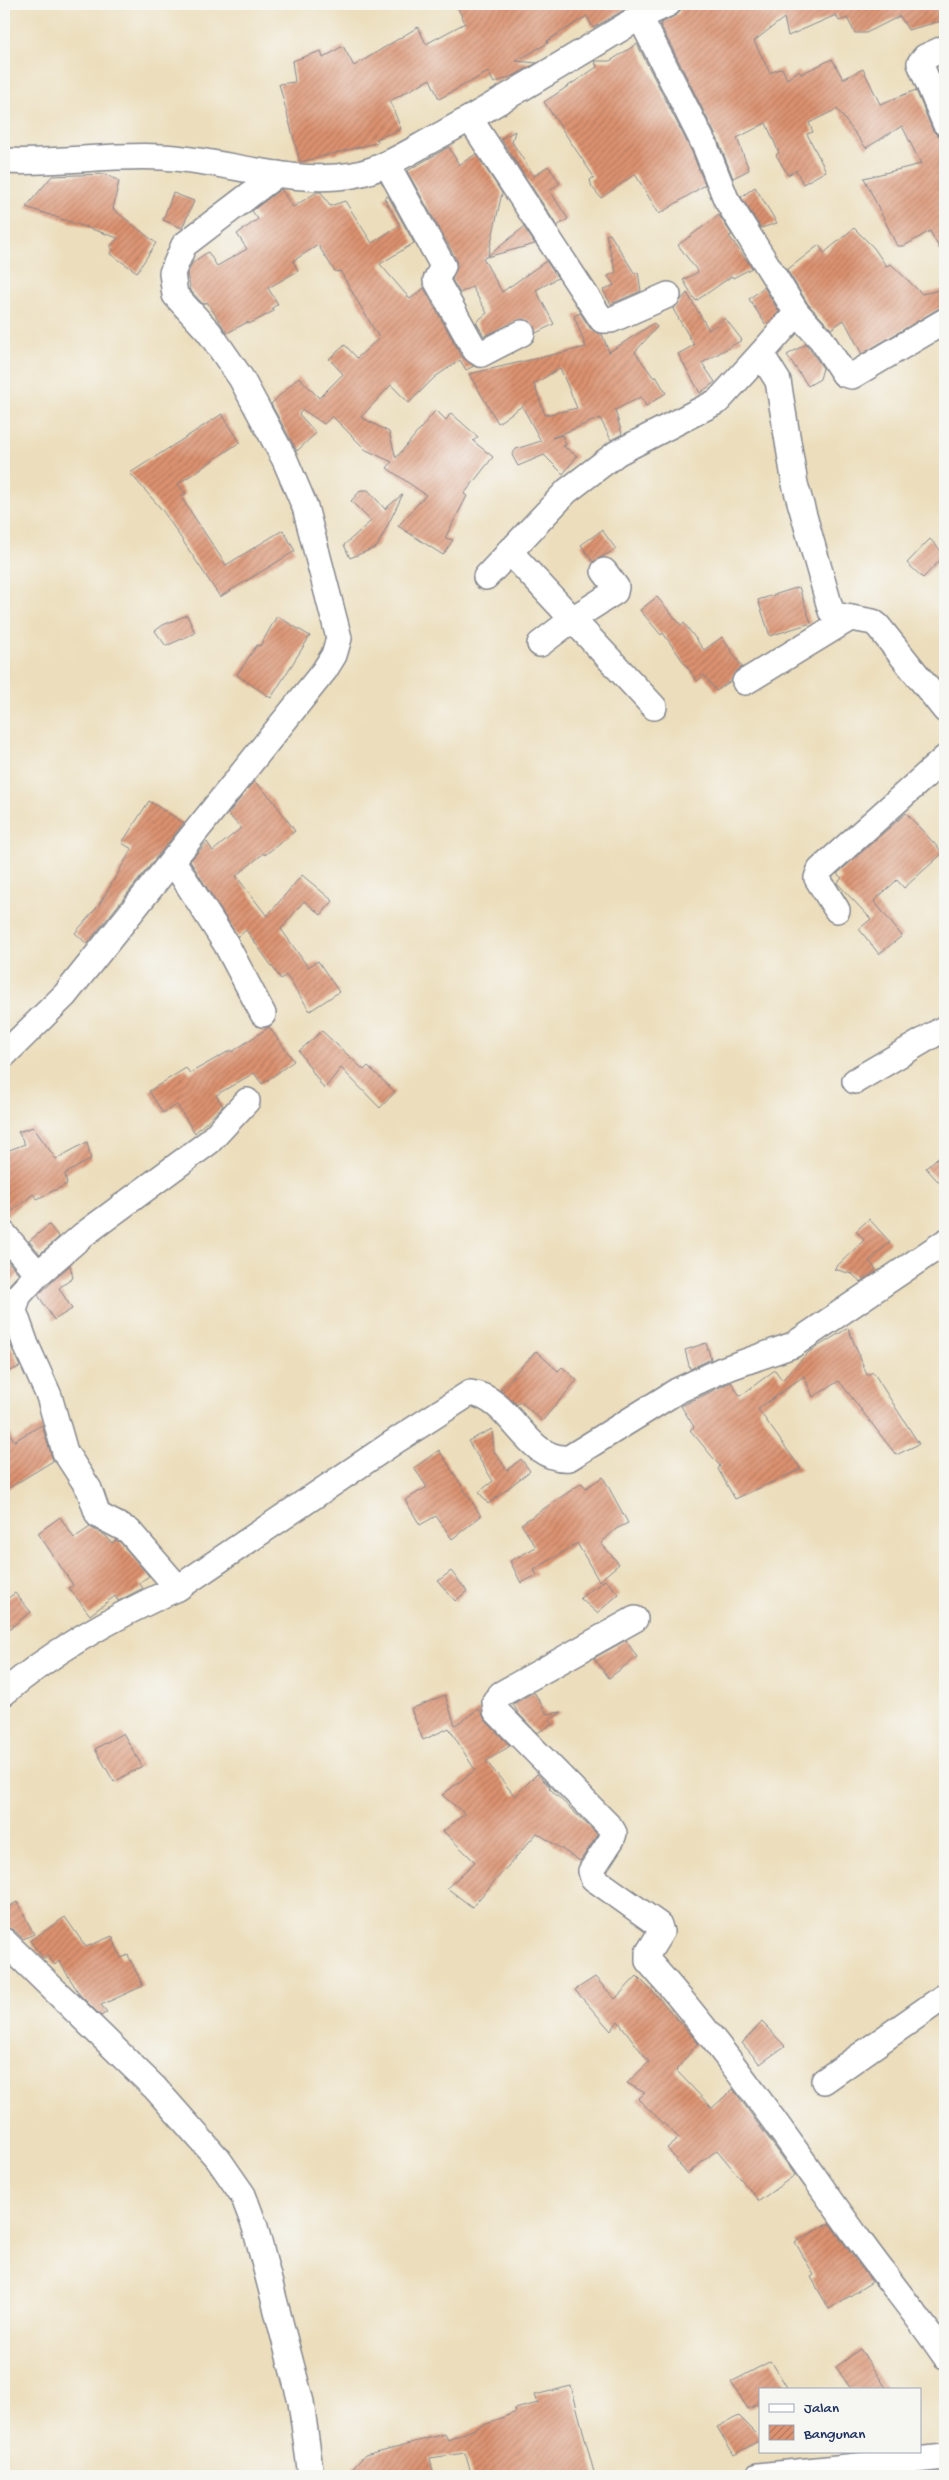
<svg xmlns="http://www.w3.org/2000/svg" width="949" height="2480" font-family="'Gochi Hand',sans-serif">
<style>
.building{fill:url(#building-hatch);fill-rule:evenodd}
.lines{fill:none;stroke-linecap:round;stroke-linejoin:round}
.minor-casing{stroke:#84868d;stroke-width:28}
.minor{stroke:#fff;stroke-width:25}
</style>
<defs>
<pattern id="building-hatch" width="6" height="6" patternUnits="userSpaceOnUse" patternTransform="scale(1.25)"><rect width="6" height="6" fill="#dc9270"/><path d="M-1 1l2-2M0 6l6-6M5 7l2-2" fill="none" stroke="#b2785f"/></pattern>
</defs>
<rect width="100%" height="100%" fill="#f6f6f2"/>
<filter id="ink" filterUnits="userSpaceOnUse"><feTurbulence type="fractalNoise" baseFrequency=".02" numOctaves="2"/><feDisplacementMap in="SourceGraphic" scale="10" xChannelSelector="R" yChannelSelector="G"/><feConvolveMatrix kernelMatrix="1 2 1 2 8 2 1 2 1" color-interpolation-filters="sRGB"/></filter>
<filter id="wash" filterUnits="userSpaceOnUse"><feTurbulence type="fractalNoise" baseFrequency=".0096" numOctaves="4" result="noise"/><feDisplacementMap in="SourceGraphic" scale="20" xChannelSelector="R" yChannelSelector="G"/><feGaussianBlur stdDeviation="1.12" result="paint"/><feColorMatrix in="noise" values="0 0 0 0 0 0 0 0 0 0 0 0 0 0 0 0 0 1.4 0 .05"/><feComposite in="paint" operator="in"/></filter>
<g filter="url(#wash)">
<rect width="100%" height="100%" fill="#ecdebc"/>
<g id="blocks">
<g class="building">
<path d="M456,4H634L593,28L587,16L547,41L548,43L516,61L537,63L515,75L494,83L488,72L439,99L430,79L390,101L401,129L376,139L379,142L300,162L279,84L295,82L292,61L321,51L323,58L343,46L354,66L418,27L426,44L465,23Z"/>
<path d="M682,4H945V20L908,30L900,16L866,33H855L847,18L839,21L836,15L788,36L784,18L754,41L770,73L782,68L787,79L799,71L801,74L832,59L843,79L863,69L880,104L916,90L932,129L937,135L945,137V259L930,231L904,246H897L864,178L921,164L902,126L866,148L837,109L809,123L813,132L807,134L826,171L803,184L796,170L788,175L776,155L779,153L766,123L737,138L749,170L733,178L718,140L660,24L679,13Z"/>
<path d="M637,44L692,152L705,185L659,214L635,174L601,198L592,187L590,180L594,177L544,102L597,67L595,61H610Z"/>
<path d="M515,131L512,142L534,176L548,166L560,183L550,191L568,219L557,226L501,139Z"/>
<path d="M449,147L459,165L476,154L502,193L488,256L524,227L535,244L483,258L502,292L546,261L558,278L536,290L554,324L536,333L530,321L522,319L484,336L476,322L487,313L472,287L460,293L452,280L457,266L456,259L407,171Z"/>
<path d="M105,174L119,181L113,209L156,243L137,272L110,254L113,249L110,247L118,238L26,207L52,176Z"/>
<path d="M755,187L777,223L761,228L741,197Z"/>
<path d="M281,189L293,207L317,192H321L330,206L345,201L372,243L400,225L384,198L388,196L414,243L380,264L410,299L424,288L462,357L474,366L466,370L460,360L435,377L409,403L391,385L361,417L389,432L396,458L436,410L446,420L451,413L478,437L473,441L493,457L464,494L467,496L445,538L453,540L443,555L398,526L426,495L387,468L392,462L366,450L332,416L324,424L303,410L299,414L316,433L297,451L271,404L299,377L319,398L343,374L329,359L345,345L357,358L379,338L340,271L337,272L334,270L318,245L293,261L298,271L268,288L278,304L272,308L274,311L249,324L248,322L227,333L207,302L203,304L189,289L190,286L187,275L192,263L208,252L217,266L247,249L237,234L258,219L252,211Z"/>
<path d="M173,193L194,201L182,228L163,220Z"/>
<path d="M719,215L732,235L729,236L752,268L733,278L732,276L696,301L683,280L698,272L678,245Z"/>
<path d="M854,228L874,248L886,266L891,264L922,294L945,289V307L938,309L862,354L844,320L831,329L808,304L787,270L819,245L824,253Z"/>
<path d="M610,234L635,274L638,272L641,291L611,304L603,290L614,285L608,276L616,272L606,235Z"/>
<path d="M764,287L779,312L766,325L749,299Z"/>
<path d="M687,293L709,330L725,318L742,340L702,363L715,382L700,393L678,354L694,345L673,309Z"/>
<path d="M580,313L590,328L602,334L609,352L654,323L657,327L635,352L654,378L656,376L666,393L646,406L641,397L615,410L622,434L611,440L600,418L552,438L562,435L566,445L563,446L577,456L563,474L544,455L518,466L512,455L516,449L541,441L522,406L498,423L469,374L586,347L574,316ZM560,368L577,408L545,415L534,384Z"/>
<path d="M806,344L823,368L820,379L808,386L787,355Z"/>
<path d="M222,414L240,442L178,484L186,494L181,497L226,565L283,530L295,551L220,597L163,511L130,473Z"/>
<path d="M361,490H368L385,509L403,494L377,547L350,558L344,545L371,521L351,501Z"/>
<path d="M602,530L616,549L593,562L581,545Z"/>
<path d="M930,539L945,555L923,578L907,563Z"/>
<path d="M799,587L811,623L770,636L758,600Z"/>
<path d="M657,597L681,625L684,623L704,650L722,637L742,667L733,675L731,681L716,691L704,675L697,681L663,633L661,635L640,610Z"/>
<path d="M187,615L195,633L166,646L155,631L163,625Z"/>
<path d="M277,616L310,636L271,698L237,675L257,645L260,646Z"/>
<path d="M254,781L272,799L295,831L265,855L264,853L236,876L267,916L302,875L333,901L321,915L304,901L281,929L308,967L318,961L339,992L310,1011L286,975L281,979L246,930L238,937L190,861L207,842L213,851L241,828L228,814Z"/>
<path d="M149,801L184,823L87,944L75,933L99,905L132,849L122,843Z"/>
<path d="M906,813L943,853L904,888L897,880L874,901L902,936L879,954L859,929L871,919L837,883L842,878L837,874Z"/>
<path d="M269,1027L294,1061L262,1084L254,1073L216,1095L223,1106L195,1133L177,1105L163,1113L149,1091L186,1068L190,1073L231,1050L232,1052Z"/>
<path d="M322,1031L364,1070L368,1066L395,1092L380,1108L341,1068L324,1089L299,1051Z"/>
<path d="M33,1127L56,1159L87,1142L91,1159L65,1174L67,1184L37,1199L33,1194L4,1218V1152L25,1144L18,1132Z"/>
<path d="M945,1151V1189L926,1168Z"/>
<path d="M869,1219L890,1242L869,1261L876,1269L861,1282L852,1274L834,1269L864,1240L856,1231Z"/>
<path d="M49,1225L59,1237L40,1254L29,1241Z"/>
<path d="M5,1258L19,1274L4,1290V1259Z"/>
<path d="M70,1265L73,1278L59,1288L72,1309L54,1320L38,1295Z"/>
<path d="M848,1328L867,1375L873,1372L919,1444L896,1455L839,1381L813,1397L804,1376L758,1409L801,1469L735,1499L718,1469L720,1466L690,1430L694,1427L681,1406L731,1382L740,1396L775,1370L782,1380L809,1352Z"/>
<path d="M706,1343L711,1359L690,1369L685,1350Z"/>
<path d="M11,1346L20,1367L4,1373V1349Z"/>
<path d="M536,1351L558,1371L562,1367L577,1380L542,1421L520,1401L517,1405L500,1390Z"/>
<path d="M4,1423L14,1441L42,1425L53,1461L4,1491Z"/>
<path d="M492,1429L494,1451L507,1470L521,1459L530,1471L488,1504L479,1492L493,1481L468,1441Z"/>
<path d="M439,1450L481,1516L452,1539L436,1516L420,1525L405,1500L427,1487L414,1468Z"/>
<path d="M603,1477L628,1523L616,1529L601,1543L619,1564L599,1581L577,1543L534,1570L537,1575L521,1583L510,1561L536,1547L521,1524L582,1483L586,1488Z"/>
<path d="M60,1517L74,1538L90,1527L106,1536L112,1543L116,1540L120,1542L149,1576L139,1583L143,1588L118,1601L115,1596L90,1615L69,1588L73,1585L38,1533Z"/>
<path d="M451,1571L467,1591L455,1601L438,1581Z"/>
<path d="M605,1580L619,1594L597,1613L580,1598Z"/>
<path d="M15,1593L31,1612L4,1633V1601Z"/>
<path d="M626,1640L637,1657L609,1678L594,1658Z"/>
<path d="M534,1692L547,1714L562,1712L550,1720L552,1724L537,1733L518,1713L513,1704Z"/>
<path d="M445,1695L455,1725L479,1709L486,1721L510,1746L486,1761L515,1796L537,1774L550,1787L549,1788L598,1835L580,1861L537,1833L472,1907L447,1888L475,1862L443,1831L465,1814L442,1795L475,1770L449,1728L423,1740L411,1709Z"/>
<path d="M123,1733L142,1766L114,1782L95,1749Z"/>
<path d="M17,1902L34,1934L23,1939L14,1930L4,1927V1909Z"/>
<path d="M65,1917L86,1947L112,1936L121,1958L128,1955L143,1986L101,2005L107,2012L101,2016L80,1995L59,1961L55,1965L48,1956L44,1959L30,1941Z"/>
<path d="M637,1976L657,1996L698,2043L676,2070L712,2108L733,2089L795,2175L759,2201L717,2150L687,2174L667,2148L679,2138L638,2099L645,2093L627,2083L649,2062L618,2021L611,2031L575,1990L595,1977L615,1999Z"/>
<path d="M762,2022L785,2046L760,2064L742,2043Z"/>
<path d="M829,2223L872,2282L829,2309L811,2277L814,2275L795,2242Z"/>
<path d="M860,2349L887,2389H851L836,2367Z"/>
<path d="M771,2361L788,2389H760V2403L748,2409L731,2382Z"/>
<path d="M571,2386L595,2476H472L465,2453L430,2458L434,2476H346L365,2455L445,2434L448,2440L516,2412L515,2409L538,2403L535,2395Z"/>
<path d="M739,2416L760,2437V2440L734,2455L717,2427Z"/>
</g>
</g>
</g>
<g filter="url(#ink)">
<use href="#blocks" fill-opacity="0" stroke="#84868d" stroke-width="1"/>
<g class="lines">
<defs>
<g id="minor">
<path d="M640,17L705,146L726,199L797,313"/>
<path d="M945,48L925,57L920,63L945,123"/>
<path d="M470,119L602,320H611L668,295"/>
<path d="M4,161C56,164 109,154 162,157C225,160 290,186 353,175C382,170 409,152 435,138C504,100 572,58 640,17L668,4"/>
<path d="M387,164L443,266L436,280L475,350L481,354L522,333"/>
<path d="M945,321L852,376L844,374L821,339L797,313L761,354L778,381L795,484L831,611L835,615L873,622L878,626L945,710"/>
<path d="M509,551L654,707"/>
<path d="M486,577L567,491L617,453L718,401L761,354"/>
<path d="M540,644L574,618L615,592L616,587L604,571"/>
<path d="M745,682L850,618"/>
<path d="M173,861L226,944L263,1014"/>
<path d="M837,910L817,878L820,870L945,758"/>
<path d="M4,1055L65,995L324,671L334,655L339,638L305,507L285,460L241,378L209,332L175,295L172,273L184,245L277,174"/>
<path d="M855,1081L945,1028"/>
<path d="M4,1234L38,1274"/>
<path d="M18,1297L14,1311L26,1345L49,1396L65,1452L89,1489L98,1515L129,1531L178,1588"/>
<path d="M7,1308L38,1274L83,1235L209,1142L247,1101"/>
<path d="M635,1619L501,1694L495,1701L496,1711L611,1828L614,1833L612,1839L591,1871L593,1878L659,1925L661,1932L648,1953V1961C726,2048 791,2145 859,2240C887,2279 918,2316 945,2356"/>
<path d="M4,1693C54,1650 117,1615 178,1588L397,1440L470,1393C513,1398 525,1462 569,1458L677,1391L722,1370L793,1345L945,1242"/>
<path d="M4,1941L155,2088L218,2159L243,2195L255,2227L301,2402L311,2476"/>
<path d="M824,2081L945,1996"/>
<path d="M758,2476L945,2457"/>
</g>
</defs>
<use href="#minor" class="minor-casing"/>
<use href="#minor" class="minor"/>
</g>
</g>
<rect width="949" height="2480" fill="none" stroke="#f6f6f2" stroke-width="20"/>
<rect x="759" y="2388" width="162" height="65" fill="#f6f6f2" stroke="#9ea6b7"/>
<rect x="769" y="2404" width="25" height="8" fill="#ffffff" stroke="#9ea6b7"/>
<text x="804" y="2412" font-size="15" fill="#1b2f5e">Jalan</text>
<rect x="769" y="2425" width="25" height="15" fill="url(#building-hatch)" stroke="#9ea6b7"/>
<text x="804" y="2438" font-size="15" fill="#1b2f5e">Bangunan</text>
</svg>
